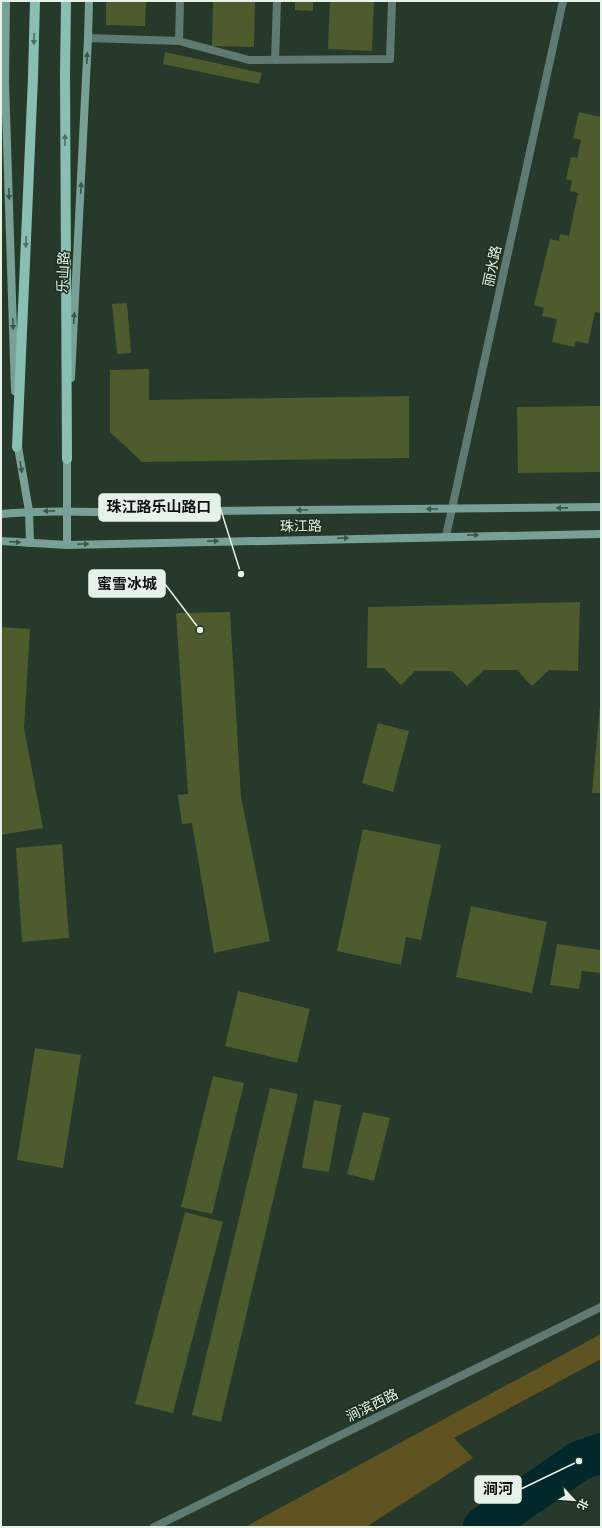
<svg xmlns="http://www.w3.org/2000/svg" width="602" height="1528" font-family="'Public Sans','Noto Sans SC',sans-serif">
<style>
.green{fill:#5f5321}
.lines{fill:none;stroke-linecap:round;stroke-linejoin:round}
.river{stroke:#01292c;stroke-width:40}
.building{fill:#4d5b2d}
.service{stroke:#607a73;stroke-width:8}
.minor{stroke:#607a73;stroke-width:8}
.secondary{stroke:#77a196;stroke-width:8}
.primary{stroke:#88bfb1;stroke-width:10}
.oneway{fill:#4d7061}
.oneway2{fill:#3c5749}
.labels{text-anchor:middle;stroke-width:3;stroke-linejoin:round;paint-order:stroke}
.street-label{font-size:14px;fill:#e6f2e8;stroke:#1c2f20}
.leader{fill:none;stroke:#e6f2e8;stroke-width:1.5}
.callout-dot{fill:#e6f2e8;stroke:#1c2f20;stroke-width:1.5}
.callout{fill:#e6f2e8;stroke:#e6f2e8;stroke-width:1.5}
.callout-label{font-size:15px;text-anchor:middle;font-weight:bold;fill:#111}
</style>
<rect width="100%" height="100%" fill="#26392a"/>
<path class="green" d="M601,1334V1359L454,1438L473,1458L366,1527H245Z"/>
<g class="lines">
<path class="river" d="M483,1527L579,1461L601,1453"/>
</g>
<g class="building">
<path d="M106,1H146L145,26L106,25Z"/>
<path d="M213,1H255L254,47L212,46Z"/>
<path d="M295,1H313V11L295,10Z"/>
<path d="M330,1H374L372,51L328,49Z"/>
<path d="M165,52L262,73L259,84L163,64Z"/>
<path d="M579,112L601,117V313L595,312L588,344L576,341L574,347L552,342L557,319L542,316L544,308L534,305L550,239L559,241L560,234L569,236L578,193L570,191L572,181L566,179L571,157L577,158L581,140L573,138Z"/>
<path d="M127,303L131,353L117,354L112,304Z"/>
<path d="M149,369V400L409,396V458L142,462L110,432V370Z"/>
<path d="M601,406V472L518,473L517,407Z"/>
<path d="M580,602L578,671L549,670L532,686L517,670H484L467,686L452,671H415L401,685L384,668H367L368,607Z"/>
<path d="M230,612L241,797L270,941L214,953L192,823L182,824L178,795L188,794L176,613Z"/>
<path d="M1,627L30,629L24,728L43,828L1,835Z"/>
<path d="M600,705H601V793H592Z"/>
<path d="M378,723L409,731L393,792L362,783Z"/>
<path d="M363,829L441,845L421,940L406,937L401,965L337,951Z"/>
<path d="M62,844L69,938L22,942L16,848Z"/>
<path d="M471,906L547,922L532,993L456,977Z"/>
<path d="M557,944L601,950V973L582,971L579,989L550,985Z"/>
<path d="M238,991L310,1009L297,1063L225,1046Z"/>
<path d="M35,1048L81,1055L63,1168L17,1160Z"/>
<path d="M213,1076L244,1083L212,1214L181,1207Z"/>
<path d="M270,1088L298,1094L221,1422L192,1415Z"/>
<path d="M314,1100L341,1105L329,1172L302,1168Z"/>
<path d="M363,1112L390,1118L374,1181L347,1174Z"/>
<path d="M185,1212L223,1222L173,1413L135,1404Z"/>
</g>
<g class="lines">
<g class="service">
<path d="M88,38L179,41L249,60L390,59L392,1"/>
<path d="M179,41L180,1"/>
<path d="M275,60L277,1"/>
</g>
<g class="minor">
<path d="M446,536L563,1"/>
<path d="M154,1527L601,1307"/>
</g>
<g class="secondary">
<path d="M6,1L5,82L15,391"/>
<path d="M71,378L88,38L89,1"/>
<path d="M17,441L29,511L30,543"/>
<path d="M67,453V545"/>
<path d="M1,514C32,511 63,511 95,512L601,507"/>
<path d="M1,541L67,545L601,534"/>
</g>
<g class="primary">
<path d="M66,1L65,74L67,459"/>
<path d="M17,447L33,77L35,1"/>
</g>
</g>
<defs><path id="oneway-solid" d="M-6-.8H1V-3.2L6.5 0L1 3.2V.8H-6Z"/></defs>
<g class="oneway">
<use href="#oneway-solid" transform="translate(34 39) rotate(91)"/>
<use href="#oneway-solid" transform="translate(65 140) rotate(-90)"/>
<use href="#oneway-solid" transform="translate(26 242) rotate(92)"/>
</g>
<g class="oneway2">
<use href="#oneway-solid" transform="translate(87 58) rotate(-87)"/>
<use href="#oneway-solid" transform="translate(81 188) rotate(-87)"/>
<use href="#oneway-solid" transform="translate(9 194) rotate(88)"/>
<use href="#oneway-solid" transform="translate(74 318) rotate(-87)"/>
<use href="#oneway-solid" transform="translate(13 324) rotate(88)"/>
<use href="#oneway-solid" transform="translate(21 467) rotate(80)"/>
<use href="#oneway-solid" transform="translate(562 508) rotate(179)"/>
<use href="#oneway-solid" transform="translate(432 509) rotate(180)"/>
<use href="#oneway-solid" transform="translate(302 510) rotate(180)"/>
<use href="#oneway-solid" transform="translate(49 511) rotate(179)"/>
<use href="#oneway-solid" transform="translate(473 535) rotate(-1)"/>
<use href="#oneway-solid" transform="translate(343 538) rotate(-1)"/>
<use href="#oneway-solid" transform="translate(213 541) rotate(-1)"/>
<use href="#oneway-solid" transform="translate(15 542) rotate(4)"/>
<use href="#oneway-solid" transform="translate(83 544) rotate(-1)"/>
</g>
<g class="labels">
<g class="street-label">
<text transform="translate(492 266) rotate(-78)" y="5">丽水路</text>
<text transform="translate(63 272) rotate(-87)" y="5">乐山路</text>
<text transform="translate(301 526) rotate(-1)" y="5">珠江路</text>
<text transform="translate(372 1405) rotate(-26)" y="5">涧滨西路</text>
</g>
</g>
<path class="leader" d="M241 574L220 507M200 630L165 584M579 1461L521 1489"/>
<g class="callout-dot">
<circle cx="241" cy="574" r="4"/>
<circle cx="200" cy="630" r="4"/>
<circle cx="579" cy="1461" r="4"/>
</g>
<g class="callout">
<rect x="99" y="494" width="121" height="27" rx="4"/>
<rect x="89" y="570" width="76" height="27" rx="4"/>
<rect x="475" y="1476" width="46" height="27" rx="4"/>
</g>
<g class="callout-label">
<text x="159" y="512">珠江路乐山路口</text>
<text x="127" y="589">蜜雪冰城</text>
<text x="498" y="1494">涧河</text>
</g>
<rect width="602" height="1528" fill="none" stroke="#e6f2e8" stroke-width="4"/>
<g transform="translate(574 1500) rotate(116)" stroke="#1c2f20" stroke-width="3" paint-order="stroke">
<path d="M0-3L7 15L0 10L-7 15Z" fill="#e6f2e8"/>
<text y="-6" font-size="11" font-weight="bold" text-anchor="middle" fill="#e6f2e8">北</text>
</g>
</svg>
